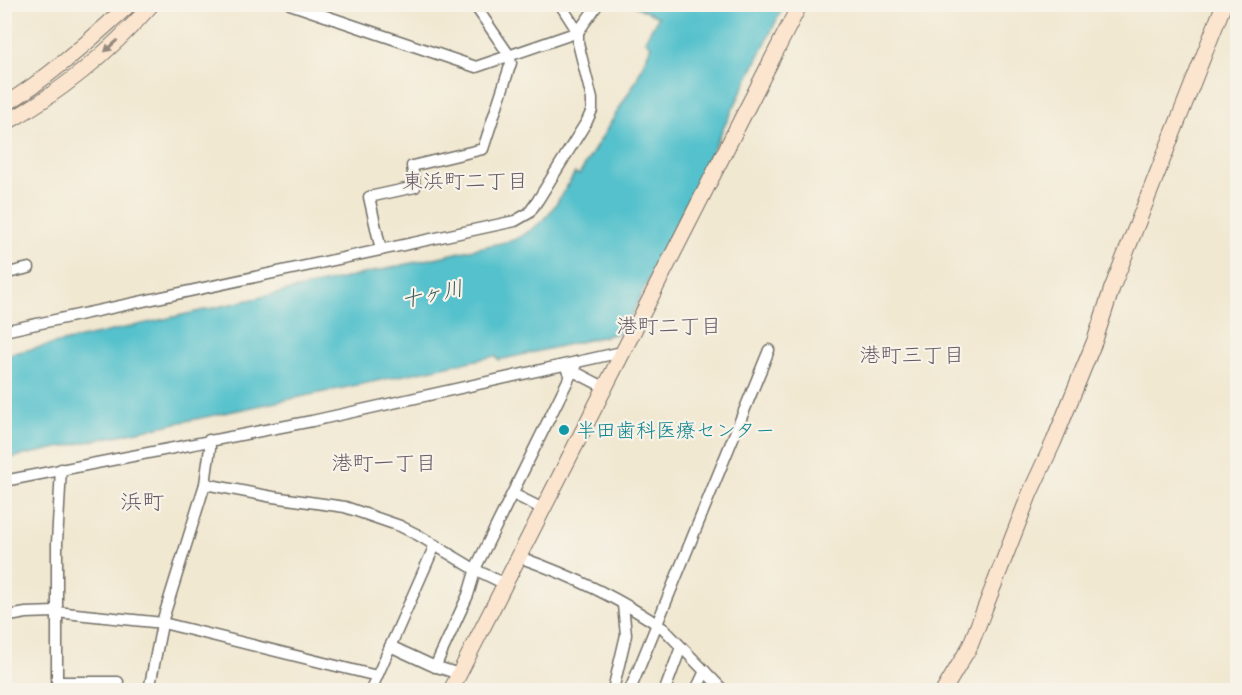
<svg xmlns="http://www.w3.org/2000/svg" width="1242" height="695" font-family="Dekko,'Klee One',sans-serif">
<style>
.water{fill:#54c1cc;stroke:#40767c;stroke-width:1.5}
.lines{fill:none;stroke-linecap:round;stroke-linejoin:round}
.street-casing{stroke:#706d65;stroke-width:13}
.secondary-casing{stroke:#706d65;stroke-width:17}
.street{stroke:#fff;stroke-width:10}
.secondary{stroke:#fce5cf;stroke-width:15}
.oneway{fill:#94887d}
.culture-dot{fill:#0f9aa8;stroke:#f7f3e8;stroke-width:2}
.labels{text-anchor:middle;stroke-width:4.5;stroke-linejoin:round;paint-order:stroke}
.culture-label{font-size:20px;fill:#0d838f;stroke:#f7f3e8;text-anchor:start}
.neighbourhood-label{font-size:21px;fill:#665965;stroke:#f7f3e8}
.water-label{font-size:21px;font-style:italic;fill:#37585b;stroke:#f7f3e8}
.quarter-label{font-size:22px;fill:#665965;stroke:#f7f3e8}
</style>
<rect width="100%" height="100%" fill="#f7f3e8"/>
<filter id="ink" filterUnits="userSpaceOnUse"><feTurbulence type="fractalNoise" baseFrequency=".0167" numOctaves="2"/><feDisplacementMap in="SourceGraphic" scale="12" xChannelSelector="R" yChannelSelector="G"/><feConvolveMatrix kernelMatrix="1 2 1 2 8 2 1 2 1" color-interpolation-filters="sRGB"/></filter>
<filter id="wash" filterUnits="userSpaceOnUse"><feTurbulence type="fractalNoise" baseFrequency=".008" numOctaves="4" result="noise"/><feDisplacementMap in="SourceGraphic" scale="24" xChannelSelector="R" yChannelSelector="G"/><feGaussianBlur stdDeviation="1.35" result="paint"/><feColorMatrix in="noise" values="0 0 0 0 0 0 0 0 0 0 0 0 0 0 0 0 0 1.4 0 .05"/><feComposite in="paint" operator="in"/></filter>
<g filter="url(#wash)">
<rect width="100%" height="100%" fill="#f1e8d1"/>
<path class="water" d="M633,5H784L623,332L499,360L495,356L5,459V355L514,240C549,223 556,204 575,173L579,175L636,81L651,46L645,40L658,17Z"/>
</g>
<g filter="url(#ink)">
<g class="lines">
<defs>
<g id="street">
<path d="M290,4L476,67L578,32L598,4"/>
<path d="M381,250L369,197L415,187L412,166L483,149L511,63L509,55L474,4"/>
<path d="M4,274L29,268"/>
<path d="M4,331L515,221L529,213L538,200L587,121L592,110V99L578,43V32L560,4"/>
<path d="M567,370L573,371L604,387"/>
<path d="M4,481L312,421L622,352"/>
<path d="M205,484L273,497L345,507L400,526L418,535L476,570L505,584"/>
<path d="M513,494L543,509"/>
<path d="M519,557C567,574 621,599 664,629L723,690"/>
<path d="M4,617L26,613L56,612L163,623L377,676"/>
<path d="M390,646L431,665L459,674"/>
<path d="M435,667L468,595L477,565L577,362"/>
<path d="M57,682H118"/>
<path d="M57,690V543L61,469"/>
<path d="M149,690L163,619L205,484L210,448L209,440"/>
<path d="M371,690L435,545"/>
<path d="M613,690L626,635L623,605"/>
<path d="M630,690L769,350"/>
<path d="M665,690L681,647"/>
<path d="M696,690L705,671"/>
</g>
<g id="secondary">
<path d="M4,105C50,77 90,40 130,4"/>
<path d="M4,124C60,93 110,52 152,4"/>
<path d="M451,690L800,4"/>
<path d="M944,690L970,646L1030,493L1054,441L1095,340L1112,288L1224,4"/>
</g>
</defs>
<use href="#street" class="street-casing"/>
<use href="#secondary" class="secondary-casing"/>
<use href="#street" class="street"/>
<use href="#secondary" class="secondary"/>
</g>
<defs><path id="oneway-solid" d="M-6-.8H1V-3.2L6.5 0L1 3.2V.8H-6Z" transform="scale(1.5)"/></defs>
<use class="oneway" href="#oneway-solid" transform="translate(111 46) rotate(138)"/>
</g>
<circle class="culture-dot" cx="564" cy="430" r="6"/>
<g class="labels">
<g class="culture-label">
<text x="576" y="437">半田歯科医療センター</text>
</g>
<g class="neighbourhood-label">
<text x="465" y="188">東浜町二丁目</text>
<text x="669" y="333">港町二丁目</text>
<text x="912" y="362">港町三丁目</text>
<text x="384" y="470">港町一丁目</text>
</g>
<g class="water-label">
<text transform="translate(432 294) rotate(-12)" y="7">十ヶ川</text>
</g>
<g class="quarter-label">
<text x="142" y="509">浜町</text>
</g>
</g>
<rect width="1242" height="695" fill="none" stroke="#f7f3e8" stroke-width="24"/>
</svg>
